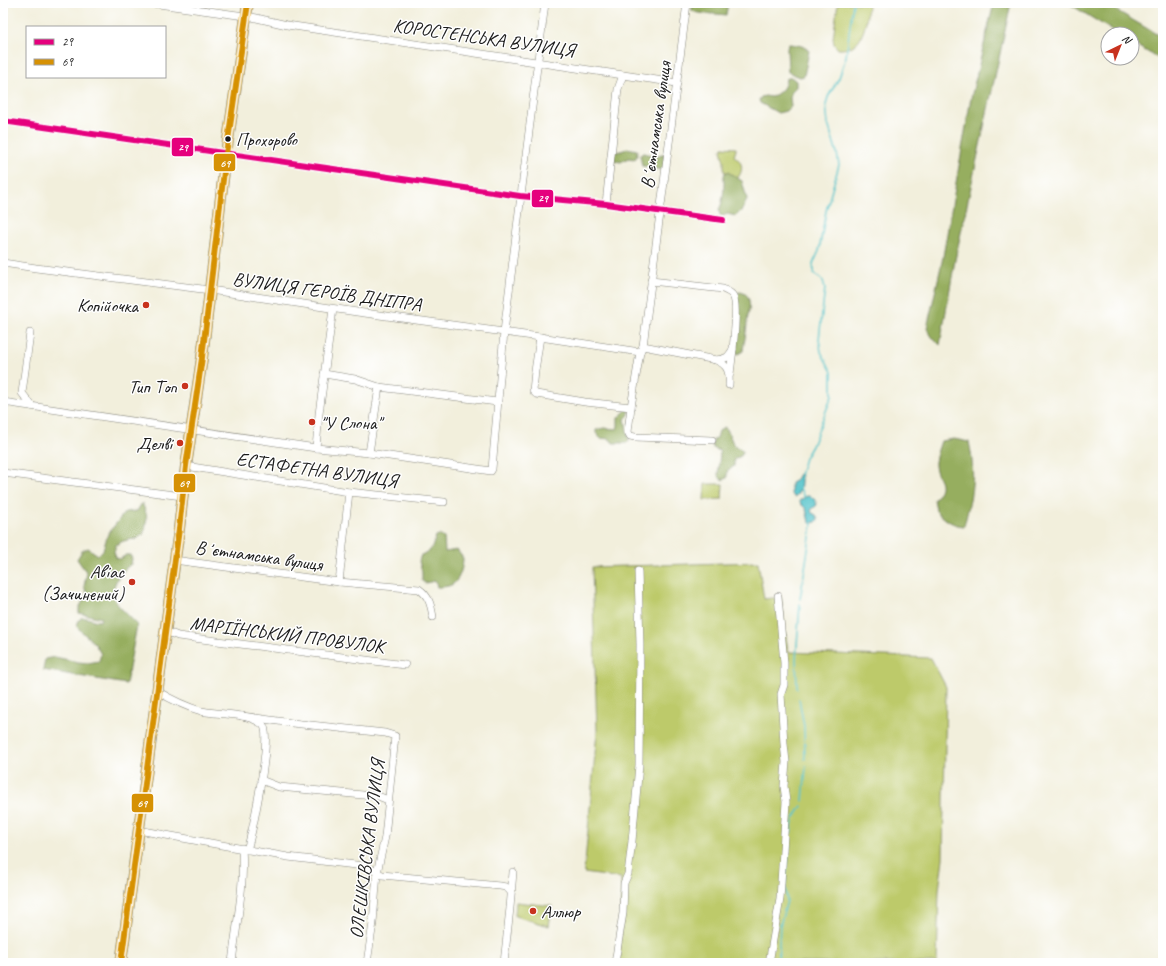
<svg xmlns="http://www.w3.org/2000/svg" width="1166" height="966" font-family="Caveat,sans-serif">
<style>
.green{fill:#bdca6b;stroke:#6c7344}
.forest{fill:#96ae5f;stroke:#59653e}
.water{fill:#56c4cb;stroke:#397074}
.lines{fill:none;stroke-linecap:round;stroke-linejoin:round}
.stream{stroke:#56c4cb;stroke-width:1.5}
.minor-casing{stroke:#87867c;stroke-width:8}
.primary-casing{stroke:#87867c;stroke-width:12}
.minor{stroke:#fff;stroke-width:7}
.primary{stroke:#ecc569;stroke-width:11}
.bus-1-casing{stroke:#fff;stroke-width:9}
.bus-2-casing{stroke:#fff;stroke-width:9}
.bus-1{stroke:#e5007d;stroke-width:6}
.bus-2{stroke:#d69104;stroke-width:6}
.bus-dot{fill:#1c1c1c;stroke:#fff;stroke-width:1.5}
.poi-dot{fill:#c8321e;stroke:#fff;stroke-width:1.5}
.labels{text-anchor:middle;stroke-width:3;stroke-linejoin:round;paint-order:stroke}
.bus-label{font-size:18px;fill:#1c1c1c;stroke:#fff;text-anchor:start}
.street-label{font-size:19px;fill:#1c1c1c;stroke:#fff}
.poi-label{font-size:19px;fill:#1c1c1c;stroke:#fff;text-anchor:end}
.line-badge{stroke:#fff;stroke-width:1.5}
.badge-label{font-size:11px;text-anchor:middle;font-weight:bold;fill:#fff}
</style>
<rect width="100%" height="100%" fill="#fff"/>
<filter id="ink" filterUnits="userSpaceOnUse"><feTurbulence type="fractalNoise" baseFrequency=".025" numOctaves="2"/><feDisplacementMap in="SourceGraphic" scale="8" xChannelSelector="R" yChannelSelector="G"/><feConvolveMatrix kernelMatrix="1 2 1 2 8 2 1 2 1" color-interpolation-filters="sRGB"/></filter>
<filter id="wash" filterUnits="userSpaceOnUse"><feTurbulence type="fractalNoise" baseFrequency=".012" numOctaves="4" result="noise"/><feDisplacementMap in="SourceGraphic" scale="16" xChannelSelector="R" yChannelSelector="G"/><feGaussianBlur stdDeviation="0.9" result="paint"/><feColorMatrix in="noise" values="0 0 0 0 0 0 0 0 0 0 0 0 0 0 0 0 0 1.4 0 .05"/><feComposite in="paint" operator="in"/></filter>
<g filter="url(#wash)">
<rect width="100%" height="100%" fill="#f2efdc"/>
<g class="green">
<path d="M838,3H868C867,22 864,51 838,49L834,44L833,38Z"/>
<path d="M723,147L736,148V150L734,156C743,162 744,170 737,179L728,172H724V162L721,150Z"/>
<path d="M705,484H723L722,499L704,500Z"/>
<path d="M758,562L764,599L781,597L788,652L931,658L946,687L943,858L939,890L937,963H618L620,934L621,878L584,873L597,732L592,567Z"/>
<path d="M516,902L552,906L549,926L515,916Z"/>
</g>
<g class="forest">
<path d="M692,3H728L726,15C714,13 702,15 692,11Z"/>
<path d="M994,3H1011L955,260L940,345L932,337L927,328L942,262L971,98Z"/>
<path d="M1068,3H1104L1163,38V61L1132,43V34H1118Z"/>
<path d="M789,44C797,45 804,45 809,51L804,76L800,77L788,72L787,48Z"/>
<path d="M791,77L796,81V87L792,91L790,97L791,106L786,111L778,113L760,103L759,100L761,97L765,96L772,97C780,92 785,89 786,79Z"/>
<path d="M627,148L637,150V156L635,159L628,158L621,162L615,161L613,157L615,152L622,151Z"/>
<path d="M644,153L658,157L661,154H664V169C658,171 649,166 642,166L640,155Z"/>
<path d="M728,172L742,181L747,199L743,209L736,216L727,214L723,216L720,215L719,209C723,204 724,189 724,182C724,178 723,177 725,173Z"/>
<path d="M739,292C755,293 748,313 747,322C747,332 744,341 743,351L738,354L735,352L737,337L740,332L738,326L737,296Z"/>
<path d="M628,408L629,415L625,419L629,441L626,443H613L610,439L600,438L596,433V430L604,428L617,429L618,426V418Z"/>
<path d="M724,427L727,429L734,446L741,449L743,452L741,456L734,459V466L727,472V478L722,480L718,476L720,451L713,448L712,444L714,439L717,438L719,431Z"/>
<path d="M954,439L969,442C976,473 972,495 964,526C951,525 945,519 936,511L934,499C950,482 934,479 935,462C936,455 939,447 941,441Z"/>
<path d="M142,503C145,510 148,516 146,524C144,545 129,535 116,545L114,552L116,558L120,559L126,555H130L132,559L131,564C120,572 108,588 116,602C121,610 131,617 137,625L126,684L43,670L45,659L55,657L78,662L88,663L99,661L101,654L95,644L77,627C79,610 89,621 100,621L101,618L79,613V608L87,594L84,586L87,573L77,559L82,551L88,548L98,555L103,550L108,534L125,512L137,511Z"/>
<path d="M439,535L444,538L445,552L457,550L463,558C463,566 460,579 453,584C448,587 442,587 437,587L435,581L425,583L422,581V572L419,561L421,555C433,551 432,547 436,536Z"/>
</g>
<g class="water">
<path d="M799,474L801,475C801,482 802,493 794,497L791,494V483L795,481Z"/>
<path d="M809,495L815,500L817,505L811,510L812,513L816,515L818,519L816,522L811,523L809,522L806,509L800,503V500Z"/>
</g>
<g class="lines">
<g class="stream">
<path d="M800,475L805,458L812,446L832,396V372L821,352L819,339L825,288L823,281L814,273L813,264L819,251L826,211L839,165L837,153L828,124L826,105L828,97L839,78L846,57L853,3"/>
<path d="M800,488L804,497"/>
<path d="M800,599L812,525L811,522"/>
<path d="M797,688L796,659L800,604"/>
<path d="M799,699L804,726L805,759"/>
<path d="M803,801L806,766"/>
<path d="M791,833L793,820L802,806"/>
<path d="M778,963L780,925L787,901L785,886L790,839"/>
</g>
</g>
</g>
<g filter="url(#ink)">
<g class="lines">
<defs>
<g id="minor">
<path d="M151,3L252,17L287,25L677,83"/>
<path d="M3,121L520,196L606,204L723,220"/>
<path d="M606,204L618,89L623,75"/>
<path d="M3,263L36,268L210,290L357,312L540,337L640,352L643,346L716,360C728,365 730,372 729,385"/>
<path d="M651,281L723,289C726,291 731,292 733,296C738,303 734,339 733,349"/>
<path d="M30,333L22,393L32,406"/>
<path d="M540,337L535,371L533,391L536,394L585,402L631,407"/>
<path d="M643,346L687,3"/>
<path d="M640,352L631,407L628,432L630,436L635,437L712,440"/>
<path d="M716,360C726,359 728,358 733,349L730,374"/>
<path d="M324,374L355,379L379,387L497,402"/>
<path d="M3,402L316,448L369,453L491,471L492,469L504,332L545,3"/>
<path d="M316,448L319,414L333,309"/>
<path d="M369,453L379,387"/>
<path d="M186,466L349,492L444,502"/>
<path d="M3,473L182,496"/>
<path d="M174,560L339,582L419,589C429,596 431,605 433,617"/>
<path d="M339,582L349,492"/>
<path d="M165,631L178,636L405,665"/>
<path d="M157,691C172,700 184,706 201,711C218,715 249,712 263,725C273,734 252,833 247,850"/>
<path d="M242,716L292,723L385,733L395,736L385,837L377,873L373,923L367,963"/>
<path d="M261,780L279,787L363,795L378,796L388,800"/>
<path d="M138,830L288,857L364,866C371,868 376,872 382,875L500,886L506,887L510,891"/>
<path d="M232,963C236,925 245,886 242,848"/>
<path d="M504,963L510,908L513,872"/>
<path d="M615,963L623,913L624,883L628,874L632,841L639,765L640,645L638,571"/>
<path d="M769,963L780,899L786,802L784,786L786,762L784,744L781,694L784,685V663L778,596"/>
</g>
<path id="primary" d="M121,963L179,529L186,466L202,358L226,154L248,3"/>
</defs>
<use href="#minor" class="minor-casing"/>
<use href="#primary" class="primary-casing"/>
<use href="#minor" class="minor"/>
<use href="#primary" class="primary"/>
<defs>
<path id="bus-1" d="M3,121L520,196L606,204L723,220"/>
<path id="bus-2" d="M121,963L179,529L186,466L202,358L226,154L248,3"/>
</defs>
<use href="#bus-1" class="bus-1-casing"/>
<use href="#bus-2" class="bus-2-casing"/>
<use href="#bus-1" class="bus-1"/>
<use href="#bus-2" class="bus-2"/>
</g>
</g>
<circle class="bus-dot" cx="228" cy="139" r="3.5"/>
<g class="poi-dot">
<circle cx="146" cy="305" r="4"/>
<circle cx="185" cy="386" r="4"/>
<circle cx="312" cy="422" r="4"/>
<circle cx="180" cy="443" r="4"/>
<circle cx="132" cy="582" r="4"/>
<circle cx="533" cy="911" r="4"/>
</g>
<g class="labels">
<g class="bus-label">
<text x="236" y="146">Прохорово</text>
</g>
<g class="street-label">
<text transform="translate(484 37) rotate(8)" y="7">КОРОСТЕНСЬКА ВУЛИЦЯ</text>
<text transform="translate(655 125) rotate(-82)" y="7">Вʼєтнамська вулиця</text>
<text transform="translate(327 291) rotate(8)" y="7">ВУЛИЦЯ ГЕРОЇВ ДНІПРА</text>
<text transform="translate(317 469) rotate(8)" y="7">ЕСТАФЕТНА ВУЛИЦЯ</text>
<text transform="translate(259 555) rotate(8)" y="7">Вʼєтнамська вулиця</text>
<text transform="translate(287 634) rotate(7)" y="7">МАРІЇНСЬКИЙ ПРОВУЛОК</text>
<text transform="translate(366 849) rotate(-83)" y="7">ОЛЕШКІВСЬКА ВУЛИЦЯ</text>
</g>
<g class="poi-label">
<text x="138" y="312">Копійочка</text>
<text x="177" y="393">Тип Топ</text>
<text x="320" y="429" text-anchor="start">"У Слона"</text>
<text x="172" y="450">Делві</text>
<text x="124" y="578">Авіас<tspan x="124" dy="22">(Зачинений)</tspan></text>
<text x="541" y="918" text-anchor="start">Аллюр</text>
</g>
</g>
<g class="line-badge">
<rect x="171" y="137" width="23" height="20" rx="4" fill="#e5007d"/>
<rect x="213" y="153" width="23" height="19" rx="4" fill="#d69104"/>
<rect x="531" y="189" width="23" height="19" rx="4" fill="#e5007d"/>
<rect x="173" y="473" width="23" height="20" rx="4" fill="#d69104"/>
<rect x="131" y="793" width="23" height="20" rx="4" fill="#d69104"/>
</g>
<g class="badge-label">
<text x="183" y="151">29</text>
<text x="225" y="167">69</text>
<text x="543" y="202">29</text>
<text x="184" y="487">69</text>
<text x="142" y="807">69</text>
</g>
<rect width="1166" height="966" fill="none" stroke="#fff" stroke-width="16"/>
<rect x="26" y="26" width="140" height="52" fill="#ffffff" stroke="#a4a4a4"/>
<rect x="34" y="39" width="20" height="6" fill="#e5007d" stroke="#a4a4a4"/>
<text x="62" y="46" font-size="12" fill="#1c1c1c">29</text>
<rect x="34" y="59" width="20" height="6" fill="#d69104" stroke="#a4a4a4"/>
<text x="62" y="66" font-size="12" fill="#1c1c1c">69</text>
<g transform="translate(1120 46) rotate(43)"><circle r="19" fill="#ffffff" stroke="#a4a4a4"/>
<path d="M0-3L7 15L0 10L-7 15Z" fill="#c8321e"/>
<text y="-6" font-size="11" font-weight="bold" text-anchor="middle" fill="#1c1c1c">N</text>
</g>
</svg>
